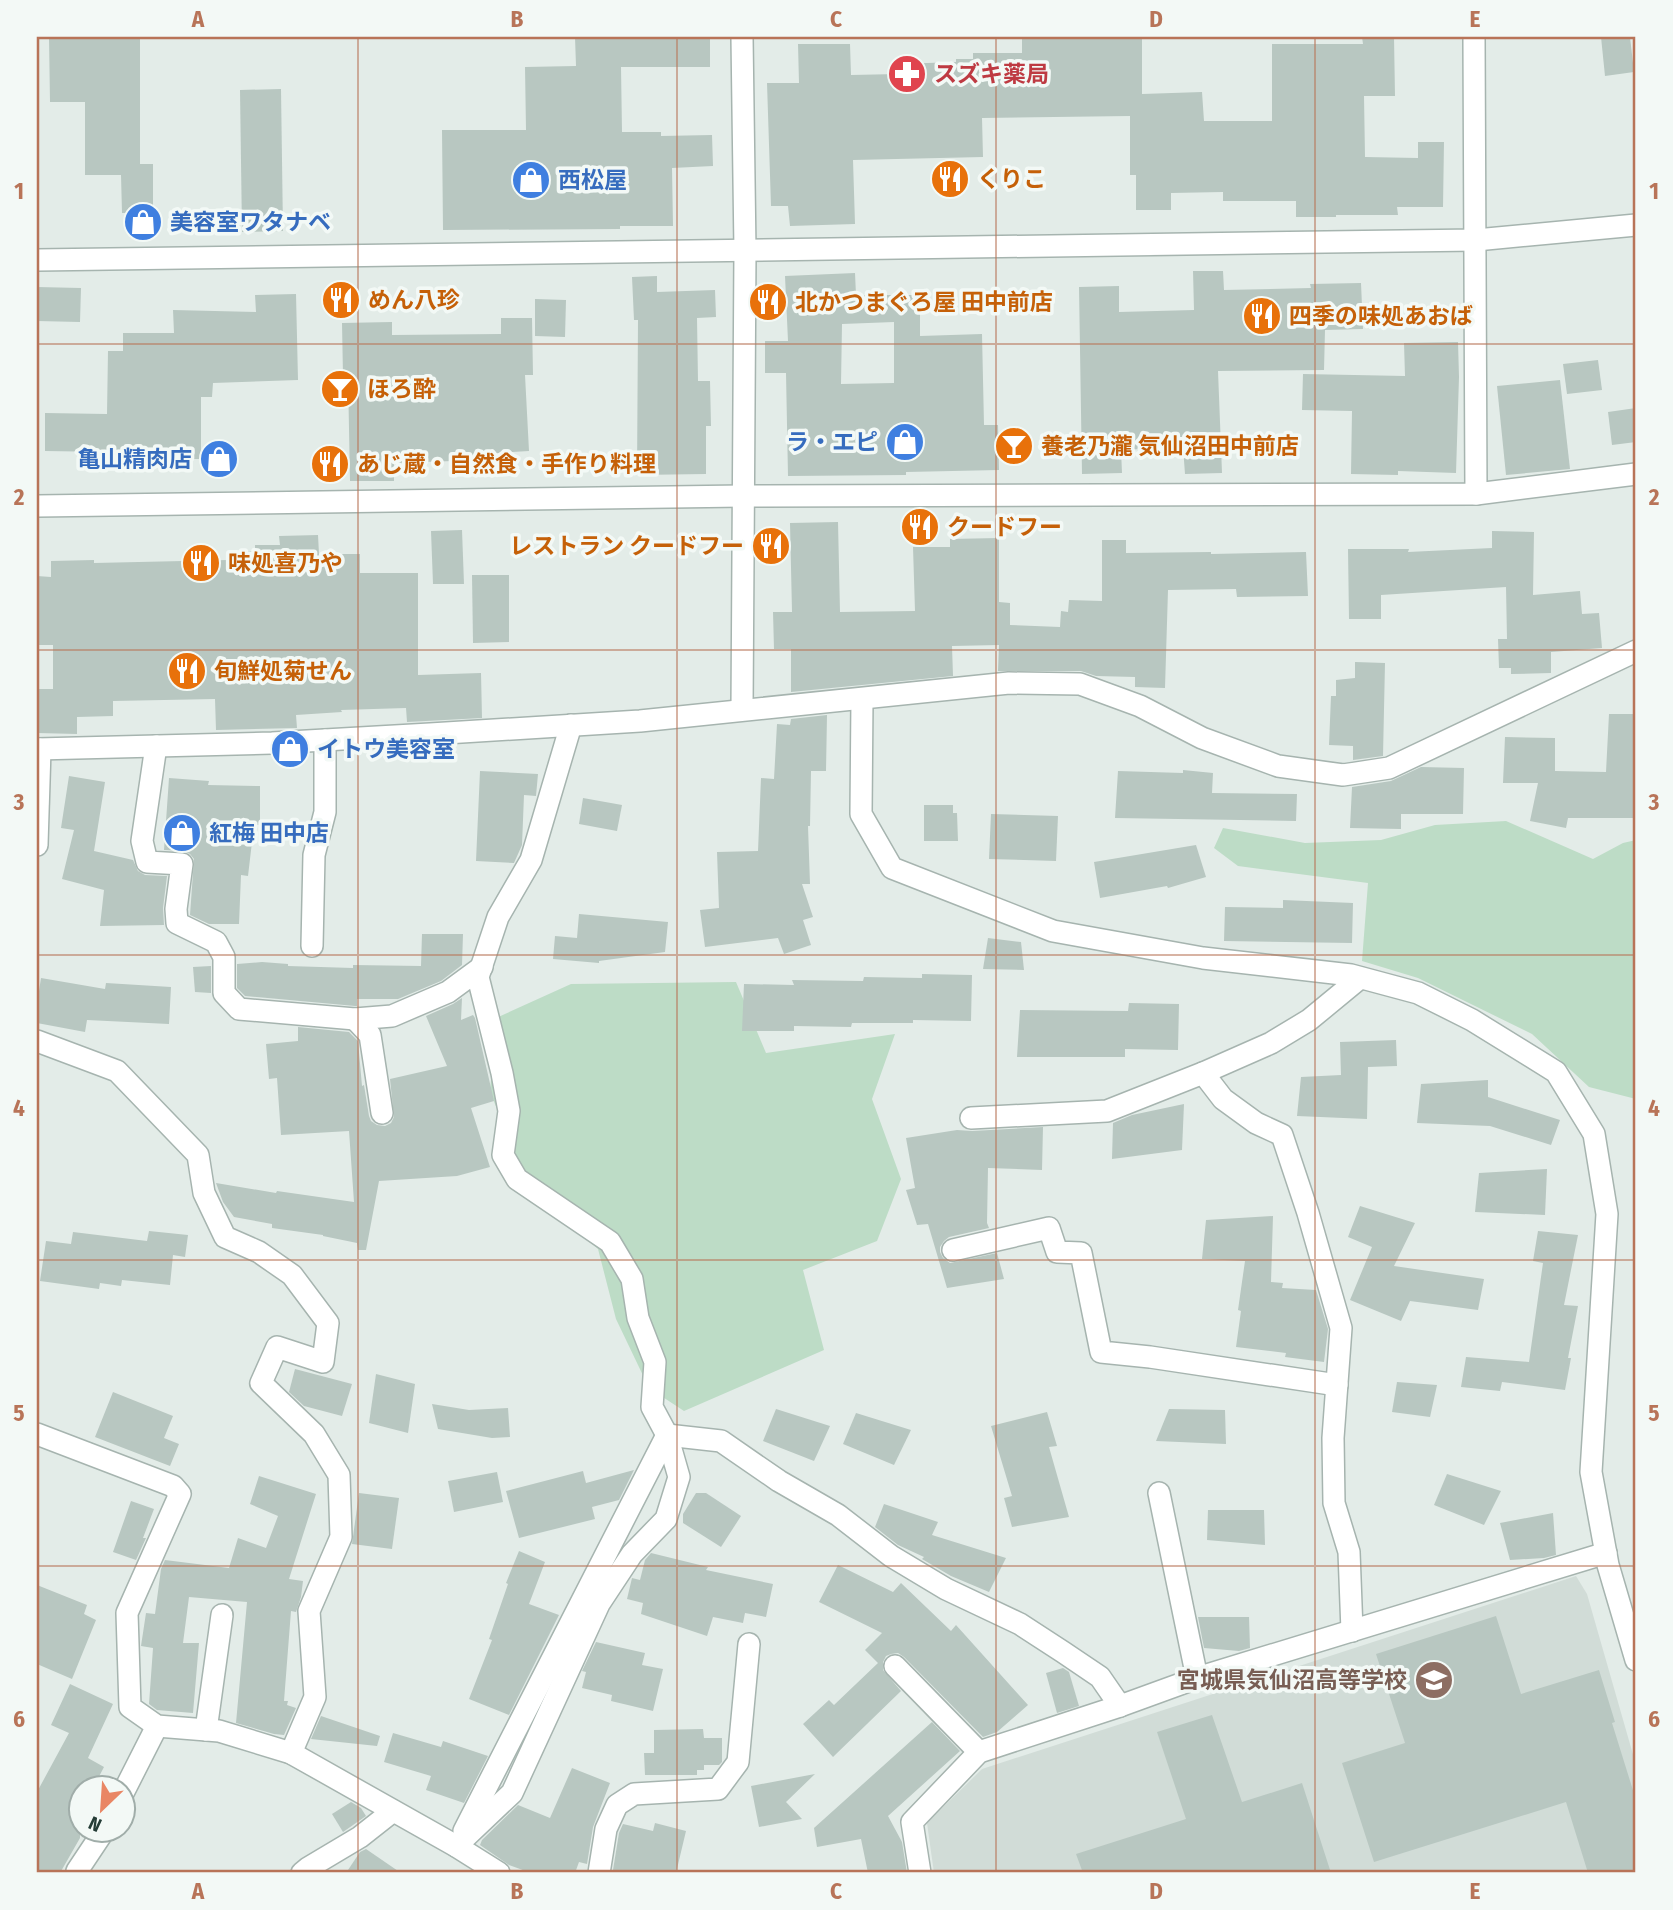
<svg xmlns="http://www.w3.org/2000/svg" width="1673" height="1910" font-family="'Fira Sans Condensed','Noto Sans JP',sans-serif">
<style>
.built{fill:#d1dcd7}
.green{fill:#bddcc6}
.building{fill:#b8c7c1;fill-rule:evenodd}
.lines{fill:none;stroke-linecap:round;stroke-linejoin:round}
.minor-casing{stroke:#a6b4af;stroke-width:24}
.minor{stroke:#fff;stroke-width:21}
.grid{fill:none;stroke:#b87458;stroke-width:2;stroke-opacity:0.55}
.labels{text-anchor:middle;stroke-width:7;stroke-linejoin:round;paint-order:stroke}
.health-label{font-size:23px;font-weight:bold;fill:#be3a42;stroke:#f3f9f6;text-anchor:start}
.food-label{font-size:23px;font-weight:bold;fill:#c56008;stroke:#f3f9f6;text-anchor:start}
.shop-label{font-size:23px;font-weight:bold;fill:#366cbe;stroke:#f3f9f6;text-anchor:start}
.education-label{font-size:23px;font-weight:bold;fill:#785e54;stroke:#f3f9f6;text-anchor:end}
.neatline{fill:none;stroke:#b87458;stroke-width:2.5}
.grid-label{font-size:23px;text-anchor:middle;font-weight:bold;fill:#b87458}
</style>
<rect width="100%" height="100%" fill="#e3ece8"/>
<path class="built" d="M1576,1576L1587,1594L1636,1765V1873H934L927,1823L982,1769Z"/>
<g class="green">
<path d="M1506,821L1593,859L1623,843L1636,840V1099L1589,1087L1532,1034L1418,978L1362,961L1368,883L1238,866L1214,848L1223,828L1305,843L1381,840L1435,825Z"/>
<path d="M736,982L766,1053L895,1034L872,1099L901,1179L877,1241L803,1270L824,1350L684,1411L649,1388L616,1319L598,1249L539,1199L517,1157L490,1092L496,1018L571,984Z"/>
</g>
<g class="building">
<path d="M49,37H140V164H153V230L128,229V213H122L121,175H85V102H50Z"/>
<path d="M575,37H710V67H621L622,132H661V136L712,135L713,166L672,168L673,226H620V229L443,230L442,130H526L525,67L576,66Z"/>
<path d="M1022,37H1142V94L1202,92L1204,121H1272V44H1363L1362,37H1394L1395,96H1364L1365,157L1418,158V142H1444L1443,207H1397L1398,215H1336V217H1296V201H1223V192L1171,193V210H1136V175H1130V116L982,118L983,157L853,160L855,224L790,226L788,206H771L767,83H799L798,44H850L851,75L898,74V64L956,62V59H973V53H1022Z"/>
<path d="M1601,37H1630L1634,72L1605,76Z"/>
<path d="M281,89L283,231L242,232L240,90Z"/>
<path d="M1193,271H1223L1224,290L1311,288L1310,284L1361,283L1363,329L1325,330L1324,370L1218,371L1222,473L1185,474L1183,447L1121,450L1122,473L1082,474L1079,287L1119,286V312L1194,310Z"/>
<path d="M855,273L856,295H920V336L982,334L984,425H998L999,470L906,472V475L788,476L786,373H765V341H788L785,276ZM894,322V383L841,384L842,324Z"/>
<path d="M657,276V292L715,290L716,317L697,318L698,381H710L711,426H706V474L637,475L638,320H634L632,277Z"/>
<path d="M37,287L81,288L80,322L37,321Z"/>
<path d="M296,294L298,380L213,383L212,397H201V459H168V462L110,461V452L45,451V413L107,414L108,351H123V333H174L173,310L256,312L255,295Z"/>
<path d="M535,299L566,300L565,337L535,336Z"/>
<path d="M501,318H532L533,375H525L529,451L483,454V460L394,463V481H350L348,376H343L342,323L392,322V335L501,334Z"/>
<path d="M1458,342L1459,377L1456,473L1398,471V475L1351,474L1352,411L1302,410L1303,374L1405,376L1404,343Z"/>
<path d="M1598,360L1602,390L1567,394L1563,364Z"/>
<path d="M1560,380L1570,469L1506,475L1497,386Z"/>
<path d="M1636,408V442L1612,445L1608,412Z"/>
<path d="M838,522L840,612L915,611L913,547H950V539L999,538V602L1010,603V625L1060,627L1061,611L1068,612L1069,600L1102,601V540H1126V553L1211,552V554L1306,552L1308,596L1237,597L1236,589L1168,590L1165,688L1135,687V677L1096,676L1081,671H998L999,645L952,646L953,676L791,692V649H774L773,612H792L790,523Z"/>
<path d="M462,530L464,584H433L431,531Z"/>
<path d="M1492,531L1534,532L1533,595L1580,591L1582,614L1599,613L1602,648L1551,652V673L1511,674V668H1499L1498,639H1507L1506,587L1381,595V619H1349L1348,549H1409L1408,552L1492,548Z"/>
<path d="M318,535L319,554H360V573H418V675L481,673L482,718L407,722L406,708L341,710L342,712L296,715L297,728L216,730L215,699L113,701V716L77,717V734L37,733V689H53V645H37V576L51,577V561L94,560V563L228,560L227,552L255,551V545H280L279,536Z"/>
<path d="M472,575H509V642L473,643Z"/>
<path d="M1355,662L1385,663L1383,756L1353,760V746L1329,745L1331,696H1336V680L1355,678Z"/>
<path d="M1609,714H1636V818H1568L1566,828L1530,821L1538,783H1503L1505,737L1555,738V771L1606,772Z"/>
<path d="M827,715L826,771H811L810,826H808L810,884H802L813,917L803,920L811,945L784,954L778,938L705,947L700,910L719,908L717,852L758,851L761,778L774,779L777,724L790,725L791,719Z"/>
<path d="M1421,767L1464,768L1463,814H1401V829L1350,828L1352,787L1391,781Z"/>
<path d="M1183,770L1213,773L1212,793L1297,794L1296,821L1115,818L1118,771L1183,773Z"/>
<path d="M480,771L538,774L536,796L524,795L522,845L514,863L476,861Z"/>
<path d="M69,776L105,782L94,851L133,860L138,871L145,875L167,876L163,908L164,925L100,926L104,890L62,879L74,830L61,828Z"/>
<path d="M169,778L209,781L208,785L260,786V825H254L248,876L241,875L239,924H209L190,915L194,859L190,854L183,851L164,850Z"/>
<path d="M583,798L622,805L617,831L579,824Z"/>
<path d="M924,805H953V813H957L958,841H924Z"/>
<path d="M991,814L1058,816L1056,861L989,859Z"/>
<path d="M1196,845L1206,877L1168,888L1167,886L1100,898L1094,862Z"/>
<path d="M1283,900L1353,903L1352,943L1224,941L1225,907L1283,908Z"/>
<path d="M579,914L668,922L665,952L599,961V963L553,959L555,936L577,938Z"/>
<path d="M422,934H463L462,965L441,981L398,999H357V1006H355L245,996L237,988V964L262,962L288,964V966L353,968V965L421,966Z"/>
<path d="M988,938L1021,942L1024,970L983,969Z"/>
<path d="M211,966V993L195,992L193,967Z"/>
<path d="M922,974L972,975L971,1021L913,1020V1023H852L851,1027L794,1026V1031H742L744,984L794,985L792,980L863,981L864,977L922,978Z"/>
<path d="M41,978L105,989L106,983L171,987L169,1024L87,1020L85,1032L37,1023V1004Z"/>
<path d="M462,998L461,1020L473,1015L475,1018L494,1101L471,1108L490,1167L457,1176L379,1181L366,1250H358L357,1243L323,1236V1235L272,1228V1224L234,1217L223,1202L216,1183L276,1193L277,1191L354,1202L349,1131L281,1135L277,1078L269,1079L266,1044L298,1041V1027L349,1032L358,1041L362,1086L364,1085L369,1116L371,1121L377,1125L385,1126L391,1123L394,1117L390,1079L447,1066L426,1016L453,1004Z"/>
<path d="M1129,1003L1179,1004L1178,1050L1125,1049V1057H1017L1020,1010L1128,1011Z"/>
<path d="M1396,1040L1397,1066L1368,1067L1367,1119L1297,1116L1301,1077L1341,1075L1340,1042Z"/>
<path d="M1488,1080V1097L1560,1120L1551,1145L1490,1126L1417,1123L1421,1084Z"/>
<path d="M1184,1104L1182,1150L1112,1159L1113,1123L1132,1115Z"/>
<path d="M1043,1127L1042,1170L988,1168L987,1223L989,1228L949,1237L944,1241L940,1247V1252L943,1258L950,1263L997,1253L1004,1279L947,1288L928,1224L917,1225L906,1190L915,1188L906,1138L957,1130L972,1131Z"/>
<path d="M1547,1169L1545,1215L1475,1212L1479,1173Z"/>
<path d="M1360,1206L1415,1223L1394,1266L1484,1279L1478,1310L1410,1301L1401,1321L1350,1300L1372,1247L1348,1237Z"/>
<path d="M1273,1216L1271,1282L1283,1283L1282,1288L1316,1290L1328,1329L1324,1362L1285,1357L1286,1353L1236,1347L1241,1311L1238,1310L1245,1261L1202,1259L1206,1220Z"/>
<path d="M149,1231L188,1235L185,1257L173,1255L170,1285L122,1280L121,1286L100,1283L99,1289L40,1281L46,1241L71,1244L73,1232L147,1241Z"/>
<path d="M1538,1231L1578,1235L1564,1305L1578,1306L1568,1358H1571L1565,1390L1502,1382L1500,1391L1461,1387L1466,1357L1529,1362L1543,1263L1533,1261Z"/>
<path d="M295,1369L352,1384L342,1416L304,1406L289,1392Z"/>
<path d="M376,1374L415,1384L408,1433L369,1423Z"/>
<path d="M1397,1382L1437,1385L1430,1417L1392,1412Z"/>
<path d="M113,1392L173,1416L164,1438L179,1444L170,1466L95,1437Z"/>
<path d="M432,1404L469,1410L508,1408L510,1437L492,1438L438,1429Z"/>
<path d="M776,1409L830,1426L814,1461L763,1441Z"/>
<path d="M1169,1409L1225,1410L1226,1444L1156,1441Z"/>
<path d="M1047,1412L1057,1446L1049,1447L1069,1517L1012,1527L1004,1498L1012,1496L991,1426Z"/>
<path d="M856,1413L911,1430L894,1465L843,1444Z"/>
<path d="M634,1470L619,1500L592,1507L595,1519L519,1538L506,1491L583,1471L586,1483Z"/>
<path d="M497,1472L503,1502L454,1512L448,1481Z"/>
<path d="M1447,1474L1501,1491L1484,1525L1434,1505Z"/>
<path d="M259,1476L316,1494L289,1579L303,1581L301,1597L296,1612L291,1611L284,1701H288L287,1705L296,1708L284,1735L274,1734L236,1723L247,1602L189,1597L183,1643H199L193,1713L157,1710L149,1704L153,1648L141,1646L146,1613L155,1614L161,1569L165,1560L229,1568L238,1538L266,1548L278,1516L250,1504Z"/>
<path d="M359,1493L399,1498L392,1549L352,1544Z"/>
<path d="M696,1493H706L741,1516L721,1547L683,1523V1514Z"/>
<path d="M131,1501L154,1509L143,1538H146L136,1560L113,1552Z"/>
<path d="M884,1504L938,1522L932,1535L1006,1558L989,1592L951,1576L922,1559L924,1557L898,1545L875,1527Z"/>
<path d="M1208,1510H1264L1265,1545L1207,1540Z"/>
<path d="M1553,1513L1556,1555L1544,1558L1510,1560L1500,1523Z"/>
<path d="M519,1551L545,1562L529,1604L559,1615L509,1715L469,1699L492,1640L489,1639L508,1584L506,1583Z"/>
<path d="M651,1553L708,1567L706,1570L773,1584L766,1617L745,1613L743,1623L713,1617L707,1636L641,1614L643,1603L627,1599L632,1578L640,1580L645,1560Z"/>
<path d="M838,1565L893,1592L901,1583L951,1631L956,1625L1028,1705L997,1732L983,1737L904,1657L898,1653L891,1654L886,1656L883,1662V1670L901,1691L833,1757L803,1724L829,1700L834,1705L878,1663L865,1650L882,1633L819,1602Z"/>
<path d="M37,1585L87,1605L84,1614L96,1620L72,1679L37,1664Z"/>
<path d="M1496,1616L1521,1694L1599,1670L1615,1722L1612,1723L1636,1800V1873H1588L1566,1802L1374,1862L1342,1763L1405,1743L1376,1654Z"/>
<path d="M1198,1617H1249L1250,1648L1239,1651L1204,1648Z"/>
<path d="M596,1642L645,1653L642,1665L663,1669L653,1711L611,1701L612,1695L582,1688L586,1672L582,1671Z"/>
<path d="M1063,1668L1069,1672L1079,1706L1057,1713L1046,1673Z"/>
<path d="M70,1684L113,1704L88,1758L104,1767L93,1788H80V1838L60,1873H37V1792L69,1733L51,1725Z"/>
<path d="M1212,1715L1242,1802L1302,1783L1331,1873H1083L1076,1854L1186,1819L1157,1732Z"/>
<path d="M321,1716L380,1736L377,1746L311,1739Z"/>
<path d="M932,1722L960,1751L888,1816L902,1842L907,1873H868L861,1839L817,1847L814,1828Z"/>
<path d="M703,1729L704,1738H722V1762L719,1765H704V1770H697V1775H645L644,1753H654V1730Z"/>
<path d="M393,1733L441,1747L443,1741L488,1756L464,1803L426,1790L431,1776L384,1762Z"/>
<path d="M572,1768L610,1783L593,1827L587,1864L579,1862L575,1873H531L509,1865L480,1845L482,1840L518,1805L550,1818Z"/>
<path d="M815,1774L786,1802L802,1819L759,1827L751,1786Z"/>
<path d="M351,1802L361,1808L366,1816L343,1832L332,1814Z"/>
<path d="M655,1823L686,1831L676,1873H625L613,1870L619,1833L623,1824L653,1831Z"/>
<path d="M366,1849L401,1873H346L360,1852Z"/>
</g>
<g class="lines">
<defs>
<g id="minor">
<path d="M1474,37L1476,494"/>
<path d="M37,260L1476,240L1636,225"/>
<path d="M37,506L743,496L1476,494L1636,474"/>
<path d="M862,699L861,814L892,868L1053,931L1203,958L1351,975L1418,993L1472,1020L1556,1072L1594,1134L1607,1214L1591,1472L1608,1565L1636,1660"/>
<path d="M742,709L745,251L742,37"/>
<path d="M156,746L142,841L147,862L182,864L176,909L177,923L216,942L224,957V993L239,1009L355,1019L392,1016L448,992L482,967"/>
<path d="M37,749L272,743L430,734L640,721L1009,683L1080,684L1140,706L1202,738L1278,766L1343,775L1389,768L1636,651"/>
<path d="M37,845L40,749"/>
<path d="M312,946L314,855L325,812V740"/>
<path d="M355,1019L370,1035L382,1113"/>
<path d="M37,1041L117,1071L198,1155L204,1193L225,1237L259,1252L292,1275L328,1323L323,1362L277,1347L261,1383L314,1434L339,1475L341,1537L309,1611L315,1697L291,1753"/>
<path d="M1203,1073L1271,1043L1309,1020L1360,978"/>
<path d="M971,1118L1107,1111L1203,1073L1223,1099L1256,1123L1282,1135L1308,1213L1341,1328L1333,1438L1334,1503L1349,1552L1352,1631"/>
<path d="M953,1250L1049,1228L1057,1252L1081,1253L1101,1352L1150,1357L1337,1385"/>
<path d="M37,1434L173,1486L180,1494L127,1613L130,1707L157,1726L219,1731L291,1753L456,1846L499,1873"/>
<path d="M1159,1493L1197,1678"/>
<path d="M895,1666L979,1752"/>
<path d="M206,1730L222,1615"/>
<path d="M122,1795L157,1726"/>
<path d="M464,1831L667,1435L721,1441L779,1481L838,1515L891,1556L946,1589L1020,1624L1063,1652L1100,1677L1120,1706"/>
<path d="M456,1846L512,1793L599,1604L632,1554L666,1519L679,1477L667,1435L652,1407L655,1362L638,1318L632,1279L610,1242L517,1179L503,1155L509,1111L502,1073L478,977L498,917L531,860L571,725"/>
<path d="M77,1871L105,1829"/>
<path d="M302,1873L308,1868L360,1837L393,1811"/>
<path d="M599,1873L606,1829L617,1805L634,1794L718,1789L738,1762L749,1644"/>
<path d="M920,1873L912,1822L979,1752L1120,1706L1197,1678L1606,1553"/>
</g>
</defs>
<use href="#minor" class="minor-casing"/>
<use href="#minor" class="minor"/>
</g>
<path class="grid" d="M358,37V1873M677,37V1873M996,37V1873M1315,37V1873M37,344H1636M37,650H1636M37,955H1636M37,1260H1636M37,1566H1636"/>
<defs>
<symbol id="pharmacy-disc" viewBox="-11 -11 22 22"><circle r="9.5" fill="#e0444e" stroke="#f3f9f6"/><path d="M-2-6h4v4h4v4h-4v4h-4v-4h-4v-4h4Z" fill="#fff"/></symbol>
<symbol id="restaurant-disc" viewBox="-11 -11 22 22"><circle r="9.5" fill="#e8710a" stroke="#f3f9f6"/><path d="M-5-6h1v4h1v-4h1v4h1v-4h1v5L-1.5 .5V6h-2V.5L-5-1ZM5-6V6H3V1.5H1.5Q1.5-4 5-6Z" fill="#fff"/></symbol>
<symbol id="shop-disc" viewBox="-11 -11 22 22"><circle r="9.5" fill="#3f7fe0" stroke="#f3f9f6"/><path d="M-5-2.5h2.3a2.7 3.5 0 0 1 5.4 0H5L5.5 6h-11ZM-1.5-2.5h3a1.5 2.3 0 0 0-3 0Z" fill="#fff"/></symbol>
<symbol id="bar-disc" viewBox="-11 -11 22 22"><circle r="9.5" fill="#e8710a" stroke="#f3f9f6"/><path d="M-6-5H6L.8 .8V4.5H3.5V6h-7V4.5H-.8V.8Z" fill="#fff"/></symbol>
<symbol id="school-disc" viewBox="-11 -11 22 22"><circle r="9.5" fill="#8d6e63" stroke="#f3f9f6"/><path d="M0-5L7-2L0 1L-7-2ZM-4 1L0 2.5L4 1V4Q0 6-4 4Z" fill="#fff"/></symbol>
</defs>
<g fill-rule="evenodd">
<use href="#pharmacy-disc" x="885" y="52" width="44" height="44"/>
<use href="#restaurant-disc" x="928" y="157" width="44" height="44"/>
<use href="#shop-disc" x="509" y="158" width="44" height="44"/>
<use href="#shop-disc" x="121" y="200" width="44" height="44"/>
<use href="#restaurant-disc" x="319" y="278" width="44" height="44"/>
<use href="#restaurant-disc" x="746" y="280" width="44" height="44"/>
<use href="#restaurant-disc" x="1240" y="294" width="44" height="44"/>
<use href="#bar-disc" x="318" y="367" width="44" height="44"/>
<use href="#shop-disc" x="883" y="420" width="44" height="44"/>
<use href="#bar-disc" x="992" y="424" width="44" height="44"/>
<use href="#shop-disc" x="197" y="437" width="44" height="44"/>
<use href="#restaurant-disc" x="308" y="442" width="44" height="44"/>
<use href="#restaurant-disc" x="898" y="505" width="44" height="44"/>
<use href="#restaurant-disc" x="749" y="524" width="44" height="44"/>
<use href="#restaurant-disc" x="179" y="541" width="44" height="44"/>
<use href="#restaurant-disc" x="165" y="649" width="44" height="44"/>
<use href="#shop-disc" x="268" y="727" width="44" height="44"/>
<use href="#shop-disc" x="160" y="811" width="44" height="44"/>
<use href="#school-disc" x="1412" y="1658" width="44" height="44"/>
</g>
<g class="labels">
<g class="health-label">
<text x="934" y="82">スズキ薬局</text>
</g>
<g class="food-label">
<text x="977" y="187">くりこ</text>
<text x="368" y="308">めん八珍</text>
<text x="795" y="310">北かつまぐろ屋 田中前店</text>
<text x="1289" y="324">四季の味処あおば</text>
<text x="367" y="397">ほろ酔</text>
<text x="1041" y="454">養老乃瀧 気仙沼田中前店</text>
<text x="357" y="472">あじ蔵・自然食・手作り料理</text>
<text x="947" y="535">クードフー</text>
<text x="744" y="554" text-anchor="end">レストラン クードフー</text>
<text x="228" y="571">味処喜乃や</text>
<text x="214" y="679">旬鮮処菊せん</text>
</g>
<g class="shop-label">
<text x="558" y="188">西松屋</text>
<text x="170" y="230">美容室ワタナベ</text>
<text x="878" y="450" text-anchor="end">ラ・エピ</text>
<text x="192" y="467" text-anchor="end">亀山精肉店</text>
<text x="317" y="757">イトウ美容室</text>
<text x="209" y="841">紅梅 田中店</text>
</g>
<g class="education-label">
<text x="1407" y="1688">宮城県気仙沼高等学校</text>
</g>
</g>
<rect width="1673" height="1910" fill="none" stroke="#f3f9f6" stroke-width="77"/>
<g transform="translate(102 1809) rotate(205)"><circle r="33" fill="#f3f9f6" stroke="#a0ada9" stroke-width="2"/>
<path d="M0-5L12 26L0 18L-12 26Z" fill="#e98664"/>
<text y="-10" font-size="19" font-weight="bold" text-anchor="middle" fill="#243c36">N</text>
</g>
<rect x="38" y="38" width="1596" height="1833" class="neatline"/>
<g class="grid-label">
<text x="198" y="27">A</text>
<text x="517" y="27">B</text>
<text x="836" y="27">C</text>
<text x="1156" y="27">D</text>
<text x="1475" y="27">E</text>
<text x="19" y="199">1</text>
<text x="1654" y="199">1</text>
<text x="19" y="505">2</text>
<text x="1654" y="505">2</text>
<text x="19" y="810">3</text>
<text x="1654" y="810">3</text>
<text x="19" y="1116">4</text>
<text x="1654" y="1116">4</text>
<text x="19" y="1421">5</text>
<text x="1654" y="1421">5</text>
<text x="19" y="1727">6</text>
<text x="1654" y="1727">6</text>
<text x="198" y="1899">A</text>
<text x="517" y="1899">B</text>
<text x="836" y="1899">C</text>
<text x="1156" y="1899">D</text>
<text x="1475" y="1899">E</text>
</g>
</svg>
